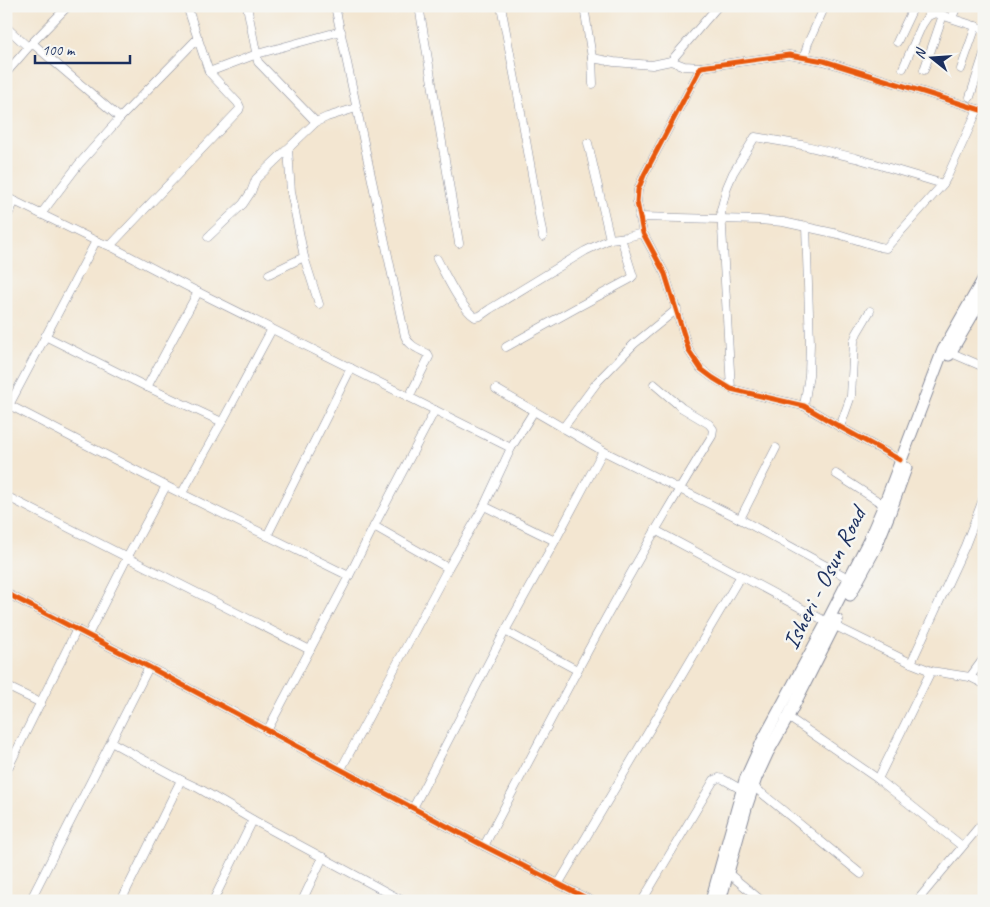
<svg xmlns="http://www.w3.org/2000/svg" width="990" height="907" font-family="Caveat,sans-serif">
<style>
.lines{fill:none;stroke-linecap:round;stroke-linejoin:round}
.street-casing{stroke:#878a98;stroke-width:9}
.secondary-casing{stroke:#878a98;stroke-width:13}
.street{stroke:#fff;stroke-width:8}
.secondary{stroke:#fff;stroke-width:11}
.cycleway-casing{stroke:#f6f6f2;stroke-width:8}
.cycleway{stroke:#e8590c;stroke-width:5}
.labels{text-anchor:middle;stroke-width:5;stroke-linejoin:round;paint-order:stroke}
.street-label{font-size:24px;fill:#1b2f5e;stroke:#f6f6f2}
</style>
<rect width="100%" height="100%" fill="#f6f6f2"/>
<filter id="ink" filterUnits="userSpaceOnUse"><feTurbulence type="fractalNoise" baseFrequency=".02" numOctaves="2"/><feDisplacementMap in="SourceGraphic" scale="10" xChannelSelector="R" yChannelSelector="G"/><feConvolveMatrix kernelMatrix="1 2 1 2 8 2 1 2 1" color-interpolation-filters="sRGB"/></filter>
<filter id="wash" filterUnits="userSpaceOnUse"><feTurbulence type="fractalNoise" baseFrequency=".0096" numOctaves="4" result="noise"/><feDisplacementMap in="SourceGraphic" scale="20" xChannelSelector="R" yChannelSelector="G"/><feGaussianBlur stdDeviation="1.12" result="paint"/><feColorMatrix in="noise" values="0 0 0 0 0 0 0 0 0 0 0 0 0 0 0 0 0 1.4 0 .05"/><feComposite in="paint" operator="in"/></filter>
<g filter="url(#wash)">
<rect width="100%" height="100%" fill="#f3e6d1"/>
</g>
<g filter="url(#ink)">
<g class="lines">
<defs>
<g id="street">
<path d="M247,6L258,62L316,122"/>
<path d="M335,6L405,336C409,346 419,349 428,354L429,357L409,397"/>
<path d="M419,6L459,243"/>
<path d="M501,6L518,95L543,237"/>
<path d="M584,6L592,58L593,84"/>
<path d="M952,18L957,6"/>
<path d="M6,27L28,47"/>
<path d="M897,42L914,6"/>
<path d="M32,43L120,118"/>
<path d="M804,57L808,43L825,6"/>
<path d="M592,58L614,62L652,65L671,61L718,6"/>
<path d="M671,61L684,66L701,67"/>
<path d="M903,68L922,25L928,16L935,13L984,29"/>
<path d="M961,69L976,26"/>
<path d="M924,70L943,15"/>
<path d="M209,72L257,54L341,31"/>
<path d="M6,73L32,43L68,6"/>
<path d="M970,97L984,54"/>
<path d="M588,143L610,239"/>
<path d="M288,149L291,192L304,257L319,304"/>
<path d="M6,197L96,241L110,246L198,292L511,448"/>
<path d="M41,214L79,164L120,118L198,38"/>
<path d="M639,217L759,220L783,222L838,234L880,247L886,248L943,184L948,175L978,109"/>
<path d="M6,218L15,201"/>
<path d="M208,237L243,204L251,192L256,179L316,122L327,117L356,108"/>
<path d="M110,246L239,110L240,107L238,103L209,72L187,6"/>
<path d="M437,259C445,274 461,308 475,317L480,316L490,309L585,251L610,239L627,237L643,233"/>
<path d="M269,274L304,257"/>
<path d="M45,336L147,387L222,422"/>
<path d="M506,347L576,308L630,279L633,276L621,238"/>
<path d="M947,351L984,367"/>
<path d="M147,387L198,292"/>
<path d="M496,389L603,451L740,519L850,579"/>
<path d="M731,389L721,210L727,187L733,173L755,137L802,145L856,158L943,184"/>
<path d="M9,405L166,486L349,576"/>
<path d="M804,406L809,375L810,343L806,226"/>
<path d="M6,411L96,241"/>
<path d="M840,427L851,396L854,341L857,333L870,311"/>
<path d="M563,428L598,381L634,344L677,309"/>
<path d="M900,460L840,427L804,406L731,389L713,378L701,369L689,351L665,274L643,233L637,202L638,190L644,175L701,67L789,55L824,61L984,111"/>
<path d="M836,474L884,505"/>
<path d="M182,493L222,422L272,329"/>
<path d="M6,496L310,650"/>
<path d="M484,506L555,541"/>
<path d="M740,519L776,448"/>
<path d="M374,526L448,568"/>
<path d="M655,530L827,622L911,663L931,671L970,677L984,658"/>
<path d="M267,536L351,368"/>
<path d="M6,593L149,667L484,846L592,901"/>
<path d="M505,631L577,670"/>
<path d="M88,635L127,558L166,486"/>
<path d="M911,663L965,546L984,497"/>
<path d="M970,677L984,684"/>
<path d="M6,686L41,703"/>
<path d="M788,717L878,779L962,846"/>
<path d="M267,731L349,576L374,526L435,410"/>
<path d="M111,742L181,780L200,789L253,820L403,901"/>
<path d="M341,769L448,568L484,506L511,448L534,411"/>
<path d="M6,772L77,629"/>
<path d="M878,779L931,671"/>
<path d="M753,786L861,874"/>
<path d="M413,808L505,631L555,541L603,451"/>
<path d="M484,846C557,708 629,569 712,436L713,429L709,424L682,408L654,384"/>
<path d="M728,873L762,901"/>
<path d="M559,883L740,577"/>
<path d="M30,901L149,667"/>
<path d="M121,901L181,780"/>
<path d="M213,901L253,820"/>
<path d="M302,901L323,857"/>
<path d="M642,901L714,780L719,778L723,779L742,790"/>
<path d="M917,901L984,821"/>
</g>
<g id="secondary">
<path d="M949,355L984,295"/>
<path d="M850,595L875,549L890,512L906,468"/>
<path d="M711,901L745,780L763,740L827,622L868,542L884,505L943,350L984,278"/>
<path d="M720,901L746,808L756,778L768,752L788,717L837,620"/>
</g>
</defs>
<use href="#street" class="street-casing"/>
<use href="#secondary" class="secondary-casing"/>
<use href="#street" class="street"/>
<use href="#secondary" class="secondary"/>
<defs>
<g id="cycleway">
<path d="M900,460L840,427L804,406L731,389L713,378L701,369L689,351L665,274L643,233L637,202L638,190L644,175L701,67L789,55L824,61L984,111"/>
<path d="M6,593L149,667L484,846L592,901"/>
</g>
</defs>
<use href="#cycleway" class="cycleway-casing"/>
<use href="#cycleway" class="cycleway"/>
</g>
</g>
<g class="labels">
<g class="street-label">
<text transform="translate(824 578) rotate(-63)" y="8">Isheri - Osun Road</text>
</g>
</g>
<rect width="990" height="907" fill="none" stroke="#f6f6f2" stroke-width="25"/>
<g transform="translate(932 58) rotate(287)" stroke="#f6f6f2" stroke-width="4" paint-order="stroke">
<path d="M0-4L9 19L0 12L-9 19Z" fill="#1b2f5e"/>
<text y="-8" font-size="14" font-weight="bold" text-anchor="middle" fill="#1b2f5e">N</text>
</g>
<path d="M35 55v8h95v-8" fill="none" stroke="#1b2f5e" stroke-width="2.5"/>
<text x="42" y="55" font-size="15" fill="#1b2f5e" stroke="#f6f6f2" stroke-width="4" paint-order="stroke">100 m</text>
</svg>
